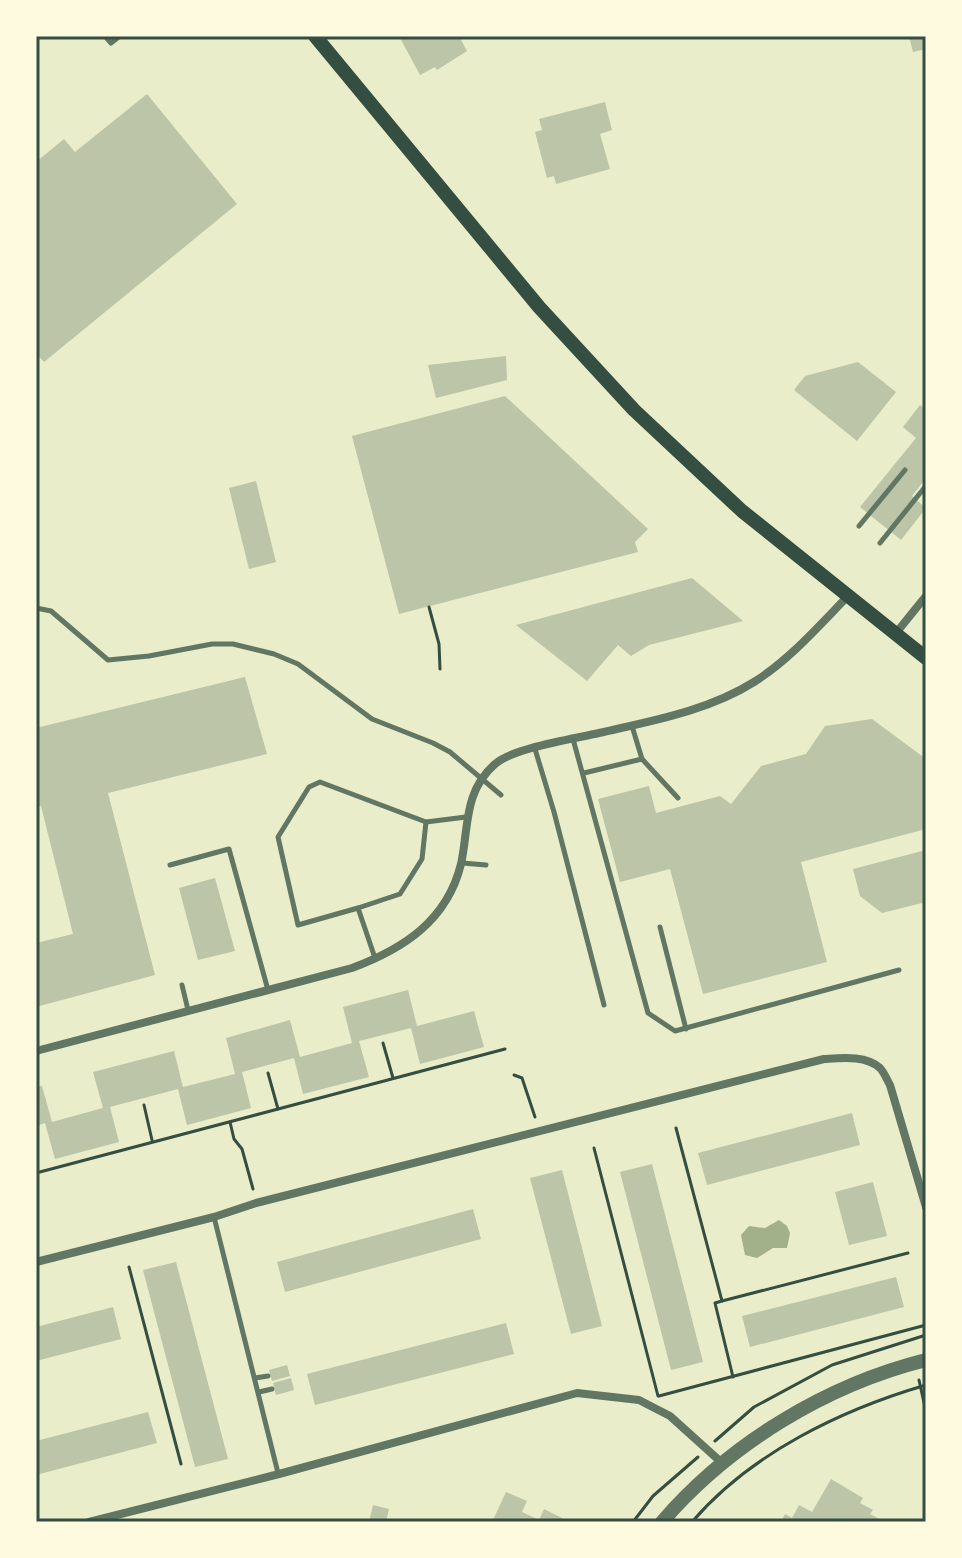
<svg xmlns="http://www.w3.org/2000/svg" width="962" height="1558" font-family="'Zilla Slab',serif">
<style>
.water{fill:#a3b18a}
.building{fill:#bcc5a7}
.lines{fill:none;stroke-linecap:round;stroke-linejoin:round}
.path{stroke:#344e41;stroke-width:3}
.service{stroke:#617663;stroke-width:5}
.minor{stroke:#617663;stroke-width:8}
.tertiary{stroke:#617663;stroke-width:14}
.secondary{stroke:#344e41;stroke-width:14}
.neatline{fill:none;stroke:#344e41;stroke-width:3}
</style>
<rect width="100%" height="100%" fill="#e9edc9"/>
<path class="water" d="M779,1220L787,1226L790,1233L787,1248H773L757,1258L745,1255L741,1235L749,1226L765,1228Z"/>
<g class="building">
<path d="M399,36H459L467,51L437,70L435,67L420,75Z"/>
<path d="M909,36H926V49L913,52Z"/>
<path d="M147,94L237,204L44,362L36,353V162L64,139L75,152Z"/>
<path d="M605,102L612,130L600,134L610,169L556,184L554,176L547,178L535,132L542,130L539,119Z"/>
<path d="M506,356L507,380L436,398L428,365Z"/>
<path d="M858,362L896,392L857,441L794,390L805,376Z"/>
<path d="M505,396L648,529L635,542L638,552L399,614L352,436Z"/>
<path d="M920,405L926,410V478L912,496L926,508L901,540L860,507L916,438L903,427Z"/>
<path d="M256,481L276,562L249,569L229,488Z"/>
<path d="M692,578L743,621L649,645L631,656L618,645L587,681L516,625Z"/>
<path d="M245,677L267,754L108,793L155,975L36,1007V943L73,934L41,806L36,807V728Z"/>
<path d="M872,719L926,759V829L801,862L827,962L703,994L670,869L620,882L598,799L649,786L656,813L720,796L731,804L761,766L806,754L825,726Z"/>
<path d="M926,850V902L882,913L860,896L853,869Z"/>
<path d="M215,878L235,951L198,960L179,888Z"/>
<path d="M408,990L417,1026L474,1011L484,1047L420,1064L411,1028L359,1041L369,1077L303,1094L294,1058L242,1072L251,1108L187,1125L178,1089L110,1107L119,1142L55,1159L45,1123L36,1126V1087L42,1086L52,1122L103,1108L93,1072L174,1051L183,1087L235,1074L226,1038L290,1020L300,1057L352,1043L343,1007Z"/>
<path d="M852,1113L860,1145L707,1185L698,1153Z"/>
<path d="M652,1164L703,1362L671,1370L620,1172Z"/>
<path d="M562,1170L602,1326L571,1334L530,1178Z"/>
<path d="M873,1182L887,1236L849,1245L835,1192Z"/>
<path d="M473,1209L481,1239L285,1292L277,1262Z"/>
<path d="M176,1262L228,1459L195,1467L143,1270Z"/>
<path d="M896,1277L904,1307L750,1347L742,1316Z"/>
<path d="M113,1307L121,1339L36,1361V1327Z"/>
<path d="M506,1323L514,1354L315,1405L307,1374Z"/>
<path d="M287,1365L290,1376L272,1381L269,1370Z"/>
<path d="M291,1378L294,1390L276,1395L273,1383Z"/>
<path d="M148,1412L157,1443L36,1475V1441Z"/>
<path d="M831,1479L863,1498L860,1503L873,1510L870,1514L885,1522H781L785,1514L792,1518L799,1505L812,1512Z"/>
<path d="M506,1492L527,1501L522,1512L539,1520L544,1509L566,1520L565,1522H492Z"/>
<path d="M373,1505L389,1509L386,1522H369Z"/>
</g>
<g class="lines">
<g class="path">
<path d="M429,607L439,644L440,669"/>
<path d="M383,1043L393,1078"/>
<path d="M268,1073L278,1109"/>
<path d="M514,1075L522,1078L535,1117"/>
<path d="M144,1105L152,1140"/>
<path d="M230,1122L234,1139L242,1149L253,1189"/>
<path d="M676,1128L722,1301L715,1303L733,1377"/>
<path d="M594,1148L658,1396"/>
<path d="M36,1173L505,1049"/>
<path d="M129,1267L181,1464"/>
<path d="M722,1301L908,1253"/>
<path d="M919,1380L926,1412"/>
<path d="M659,1396L926,1325"/>
<path d="M715,1441L754,1407L832,1365L926,1335"/>
<path d="M633,1522L653,1496L698,1457"/>
<path d="M692,1522C751,1453 841,1410 926,1385"/>
</g>
<g class="service">
<path d="M105,36L111,43L120,36"/>
<path d="M859,526L905,470"/>
<path d="M880,543L925,487"/>
<path d="M36,608L51,611L108,660L149,656L212,644H233L274,654L298,664L372,719L433,743L450,752L501,795"/>
<path d="M573,739L648,1013L675,1031L899,970"/>
<path d="M535,749L554,812L604,1005"/>
<path d="M642,759L678,798"/>
<path d="M584,773L642,759L632,726"/>
<path d="M462,863L486,865"/>
<path d="M170,865L229,849L268,990"/>
<path d="M358,908L400,894L422,859L426,822"/>
<path d="M660,927L686,1029"/>
<path d="M375,958L358,908L298,925L278,837L309,787L320,782L426,822L466,817"/>
<path d="M182,985L188,1010"/>
<path d="M214,1217L278,1473"/>
<path d="M255,1378L268,1376"/>
<path d="M259,1392L272,1389"/>
</g>
<g class="minor">
<path d="M896,633L926,596"/>
<path d="M36,1051L352,968C403,949 447,921 461,864C469,828 463,792 495,764C513,748 573,739 599,733C651,721 708,711 754,682C789,660 818,627 847,597"/>
<path d="M36,1262L214,1217L256,1203L824,1059C841,1058 866,1055 880,1068C884,1072 887,1080 890,1085L926,1207"/>
<path d="M89,1522L279,1474L577,1393L639,1400L670,1416L721,1462"/>
</g>
<path class="tertiary" d="M662,1522C729,1444 826,1385 926,1360"/>
<path class="secondary" d="M315,36L539,307L634,410L742,511L926,658"/>
</g>
<rect width="962" height="1558" fill="none" stroke="#fefae0" stroke-width="76"/>
<rect x="38" y="38" width="886" height="1482" class="neatline"/>
</svg>
